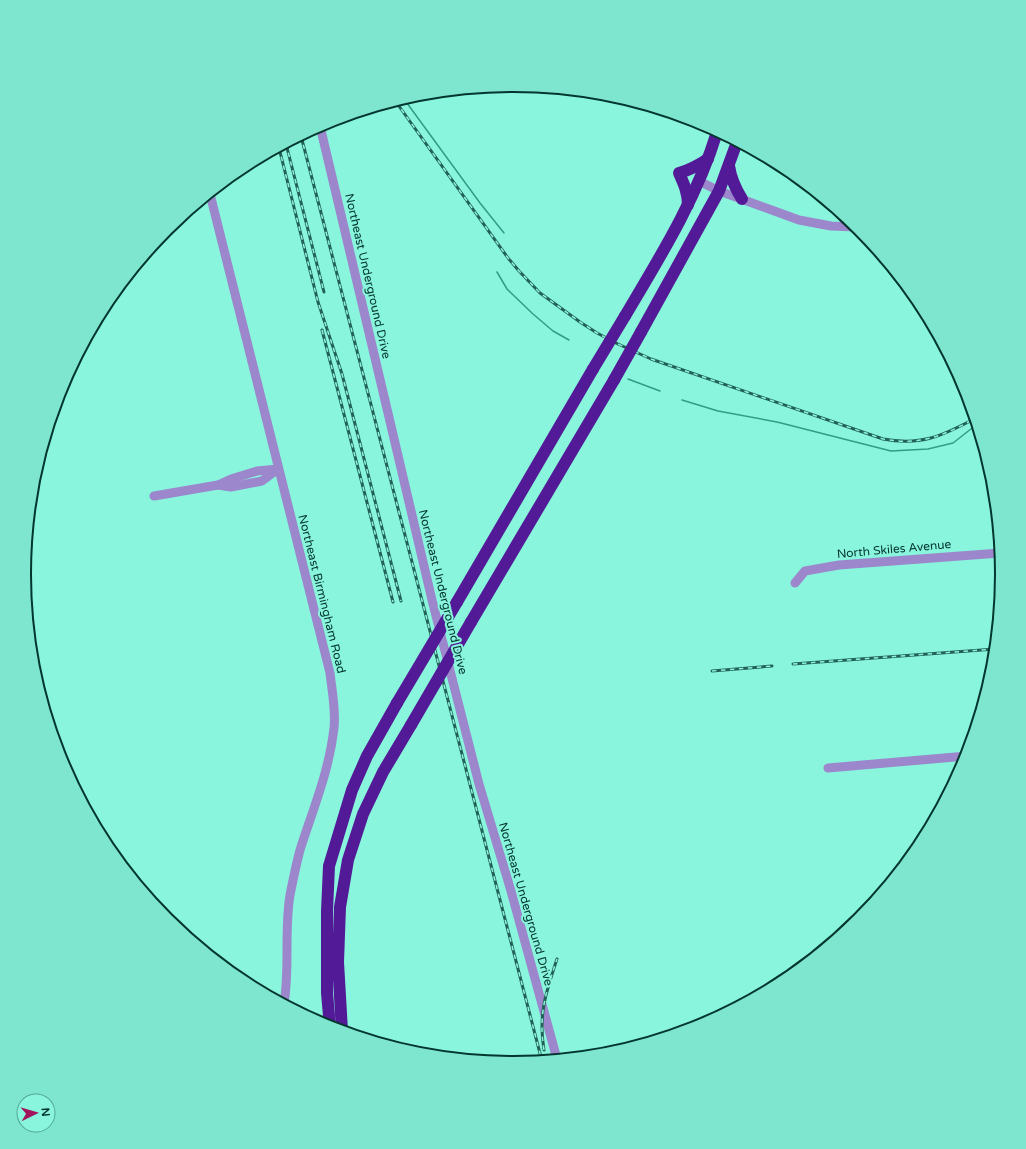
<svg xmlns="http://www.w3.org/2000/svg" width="1026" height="1149" font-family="'Varela Round',sans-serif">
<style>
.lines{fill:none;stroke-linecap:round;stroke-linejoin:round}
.stream{stroke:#309d88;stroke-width:1.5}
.minor{stroke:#9c87cc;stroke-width:9}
.highway{stroke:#531a97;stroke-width:12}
.rail-casing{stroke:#226256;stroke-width:3}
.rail{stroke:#89f5dd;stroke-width:1.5;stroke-dasharray:4.5;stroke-linecap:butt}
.highway-bridge{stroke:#531a97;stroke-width:12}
.labels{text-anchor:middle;stroke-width:4;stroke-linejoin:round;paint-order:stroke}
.street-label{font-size:12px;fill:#03362d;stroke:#89f5dd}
.rim{fill:none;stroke:#03362d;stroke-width:2}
</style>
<rect width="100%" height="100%" fill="#89f5dd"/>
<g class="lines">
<g class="stream">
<path d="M404,99L480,203L504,233"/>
<path d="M497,272L507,289L533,314L553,331L569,340"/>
<path d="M628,379L660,391"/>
<path d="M682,400L718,411L777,422L891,451L928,449L953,443L976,425"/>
</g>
<g class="minor">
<path d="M320,126L388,413L432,600L479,784L511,891L557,1059"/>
<path d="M699,181L719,191L799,220L831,226L856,227"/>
<path d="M210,194L330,673C332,691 336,710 334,728C329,772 313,809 300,850C296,865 293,880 290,895C284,931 290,968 284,1004"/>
<path d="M218,485L231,479L257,471L278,469"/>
<path d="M154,496L218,485L231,487L262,481L278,469"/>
<path d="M795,583L805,571L839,565L1000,553"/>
<path d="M828,768L967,756"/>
</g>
<g class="highway">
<path d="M729,166C731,179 735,188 742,199"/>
<path d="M688,205C688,193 684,184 679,173C690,170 699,165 708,159"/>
<path d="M625,316C660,257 697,198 717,132"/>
<path d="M641,332L719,191L737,142"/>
<path d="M457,602L593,369"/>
<path d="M471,622L614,380"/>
<path d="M330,1027L327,993V911L329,866L352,790L367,756L397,703"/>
<path d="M342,1031L338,962L340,907L348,860L363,814L383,772L411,725"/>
</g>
<defs>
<g id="rail">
<path d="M396,102L508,258L519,271L540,293L580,322L597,333L618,344L651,359L883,439C921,446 942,436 974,419"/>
<path d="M301,136L542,1061"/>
<path d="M286,144L324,292"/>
<path d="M279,148L318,302L342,374L401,601"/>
<path d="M322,330L393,602"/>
<path d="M793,664L995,649"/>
<path d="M712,671L772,666"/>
<path d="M544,1050C538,1015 546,992 557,959"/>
</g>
</defs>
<use href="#rail" class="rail-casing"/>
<use href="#rail" class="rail"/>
<g class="highway-bridge">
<path d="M593,369L625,316"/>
<path d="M614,380L641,332"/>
<path d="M397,703L457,602"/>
<path d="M411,725L471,622"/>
</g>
</g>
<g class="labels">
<g class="street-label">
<text transform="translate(368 276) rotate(77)" y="4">Northeast Underground Drive</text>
<text transform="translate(894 549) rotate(-5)" y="4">North Skiles Avenue</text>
<text transform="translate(443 592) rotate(76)" y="4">Northeast Underground Drive</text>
<text transform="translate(322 594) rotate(76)" y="4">Northeast Birmingham Road</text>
<text transform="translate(526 904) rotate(74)" y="4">Northeast Underground Drive</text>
</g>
</g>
<path d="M0 0H1026V1149H0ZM31 574a482 482 0 1 1 964 0a482 482 0 1 1-964 0Z" fill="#7ee6cf" fill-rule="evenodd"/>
<path class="rim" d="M31 574a482 482 0 1 1 964 0a482 482 0 1 1-964 0Z"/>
<g transform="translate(36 1113) rotate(85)"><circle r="19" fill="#89f5dd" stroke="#53a997"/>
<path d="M0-3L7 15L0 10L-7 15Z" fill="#a2155c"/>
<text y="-6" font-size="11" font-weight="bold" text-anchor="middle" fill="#03362d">N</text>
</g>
</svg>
